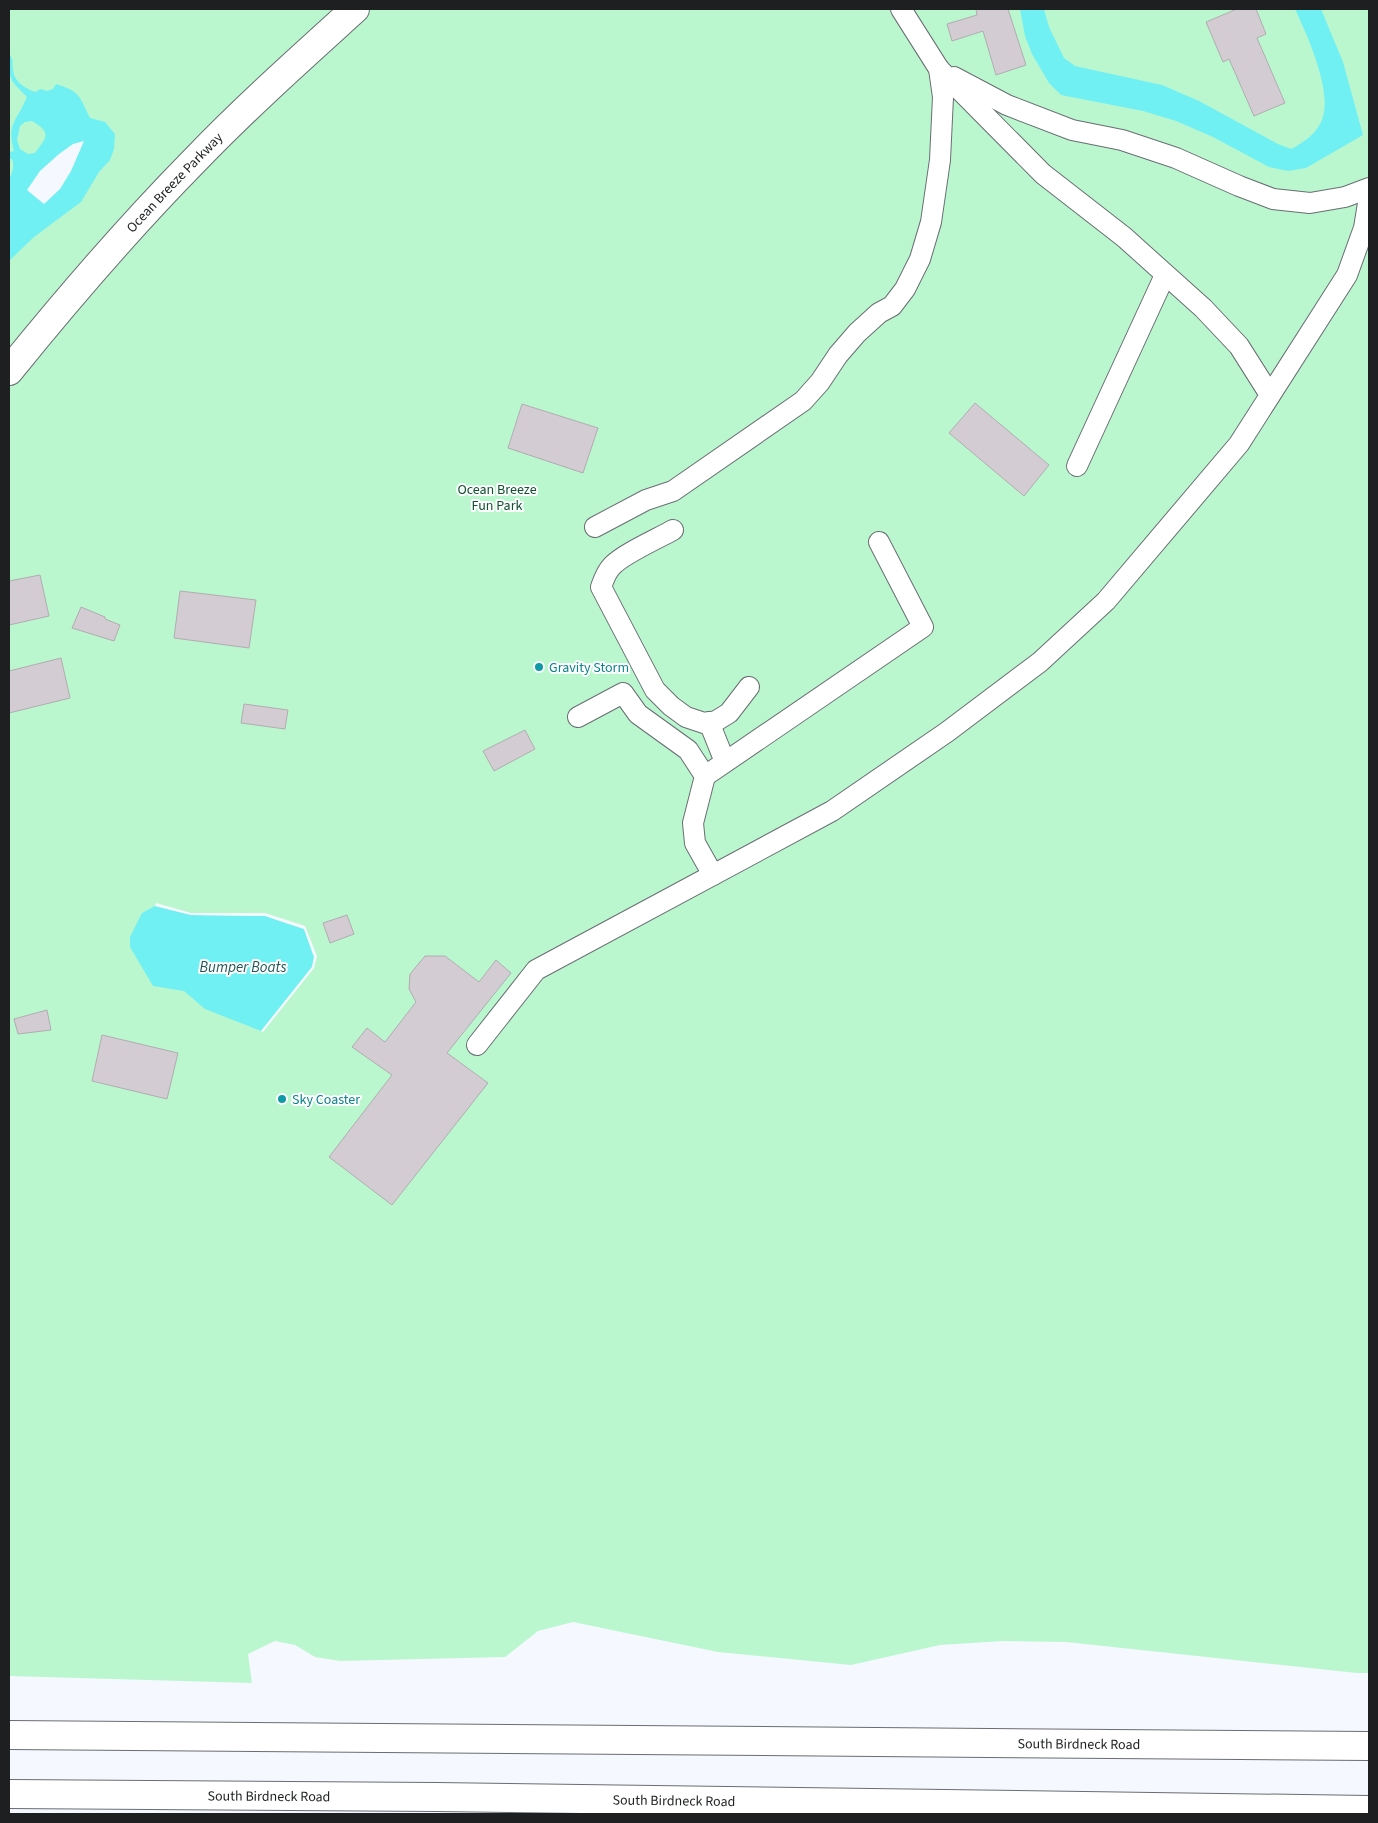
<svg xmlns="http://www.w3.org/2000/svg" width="1378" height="1823" font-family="'Source Sans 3',sans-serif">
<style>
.green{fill:#baf7cf}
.water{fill:#71f0f3;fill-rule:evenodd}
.pier{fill:#f5f8fe}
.building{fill:#d3ccd2;stroke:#b2acb1}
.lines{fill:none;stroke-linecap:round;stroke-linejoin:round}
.service-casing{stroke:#696d73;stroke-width:22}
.minor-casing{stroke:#696d73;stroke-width:30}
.secondary-casing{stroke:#696d73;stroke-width:30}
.service{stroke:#fff;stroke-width:20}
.minor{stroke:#fff;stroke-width:28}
.secondary{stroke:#fff;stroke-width:28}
.culture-dot{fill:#0f9aa8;stroke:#fff;stroke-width:2}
.labels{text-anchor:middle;stroke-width:4;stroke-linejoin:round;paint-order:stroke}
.street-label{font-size:14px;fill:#1d1f21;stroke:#fff}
.park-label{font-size:14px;fill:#0f5130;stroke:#fff}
.culture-label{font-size:14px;fill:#0d838f;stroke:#fff;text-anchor:start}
.water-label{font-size:15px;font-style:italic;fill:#205759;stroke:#fff}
</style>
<rect width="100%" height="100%" fill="#f5f8fe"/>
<path class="green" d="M9,9H1369V1673H1357L1066,1642L1003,1641L940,1645L851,1665L718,1652L573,1622L538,1631L505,1657L340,1661L315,1657L295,1645L275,1641L248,1654L252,1683L9,1676Z"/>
<g class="water">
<path d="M1020,9H1044L1049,27L1064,58L1075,66L1162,85L1199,101L1278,144L1291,149C1303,143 1314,135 1320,124C1336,97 1307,35 1295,9H1321L1343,62L1363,135L1306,168L1288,171L1269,167L1213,137L1176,121L1143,111L1061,95L1049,83L1032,54L1025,36Z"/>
<path d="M9,54C14,60 12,63 13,70C14,82 26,89 36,92L40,89L47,91L53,89L56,84C81,92 79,96 90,118L105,122L115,134L114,149L110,160L99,172L81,202L34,237L9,261V179C12,173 15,166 12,159H9V152L14,151C6,124 17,121 27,97C9,79 9,80 9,54ZM32,121C52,133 47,137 35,153L28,154L20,149L17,140L20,126L25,122Z"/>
<path d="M155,906L191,915L265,916L304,929L314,957L312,967L261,1031L205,1009L184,991L153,986L130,947V937L142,913Z"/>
</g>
<g class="pier">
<path d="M84,141L71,171L60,189L44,204L27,190L40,171L59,154L73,144Z"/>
<path d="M156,903L191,913H265L305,926L317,956L314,968L263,1032L261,1031L312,967L314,957L304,929L265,916L191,915L155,906Z"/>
</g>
<g class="building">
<path d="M976,9H1008L1026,65L996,75L983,31L952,41L947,24L977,15Z"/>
<path d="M1237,9H1256L1266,34L1257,38L1285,103L1254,116L1229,59L1223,62L1206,22Z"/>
<path d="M975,403L1049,465L1024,496L949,433Z"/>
<path d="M522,404L598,428L583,473L508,448Z"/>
<path d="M40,575L49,616L9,625V581Z"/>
<path d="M180,591L256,600L249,648L174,638Z"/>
<path d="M81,607L105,617V619L120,625L114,641L72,628Z"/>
<path d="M61,658L70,698L9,713V671Z"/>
<path d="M244,704L288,710L285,729L241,723Z"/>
<path d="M525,730L535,749L494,771L483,751Z"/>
<path d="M347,915L354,934L330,943L323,923Z"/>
<path d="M425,956H445L479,982L496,960L511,973L447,1053L488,1083L392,1205L329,1157L392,1075L352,1047L367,1028L385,1042L416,1002L409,989L410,974Z"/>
<path d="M47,1010L51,1030L18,1034L14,1019Z"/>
<path d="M102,1035L178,1053L167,1099L92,1081Z"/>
</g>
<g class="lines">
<defs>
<g id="service">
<path d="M939,69L1043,174L1124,237L1203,308L1239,346L1270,395"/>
<path d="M954,77L1007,105L1072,130L1122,140L1176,158L1239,186L1273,199L1310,203L1345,197L1369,188"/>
<path d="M1077,466L1165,275"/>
<path d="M595,527L646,500L673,491L803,401L820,382L838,355L857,333L879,313L892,306L905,289L920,259L931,222L940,160L943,97L939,69L901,9"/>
<path d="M673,530C657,539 623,554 612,566C606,572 604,579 601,587L655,690L671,706L686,717L704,723L716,721L729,713L749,687"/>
<path d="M578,717L623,693L638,714L688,750L705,776L693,823L695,843L713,875"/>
<path d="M709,722L725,762"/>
<path d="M705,776L923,627L879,542"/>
<path d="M477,1045L536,970L832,811L947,732L1040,662L1106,601L1239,444L1347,275L1364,228L1369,197"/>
</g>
<g id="minor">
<path id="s1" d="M9,371C68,298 129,227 195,160C246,107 301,58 355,9"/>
</g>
<g id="secondary">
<path id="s2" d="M9,1735L1369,1746"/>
<path id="s3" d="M9,1794L436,1797L1369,1810"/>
</g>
</defs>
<use href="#service" class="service-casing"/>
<use href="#minor" class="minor-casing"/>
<use href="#secondary" class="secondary-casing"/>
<use href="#service" class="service"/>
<use href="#minor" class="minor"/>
<use href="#secondary" class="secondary"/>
</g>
<g class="culture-dot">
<circle cx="539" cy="667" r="5"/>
<circle cx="282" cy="1099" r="5"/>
</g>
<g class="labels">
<g class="street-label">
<text dy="5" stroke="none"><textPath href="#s1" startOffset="251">Ocean Breeze Parkway</textPath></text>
<text dy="5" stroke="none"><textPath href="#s2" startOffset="1070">South Birdneck Road</textPath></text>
<text dy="5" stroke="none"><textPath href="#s3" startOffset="260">South Birdneck Road</textPath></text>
<text dy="5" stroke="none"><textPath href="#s3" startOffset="665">South Birdneck Road</textPath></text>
</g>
<g class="park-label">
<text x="497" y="494">Ocean Breeze<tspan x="497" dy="16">Fun Park</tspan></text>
</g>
<g class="culture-label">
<text x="549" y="672">Gravity Storm</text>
<text x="292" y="1104">Sky Coaster</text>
</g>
<g class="water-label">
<text x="243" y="972">Bumper Boats</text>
</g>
</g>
<rect width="1378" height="1823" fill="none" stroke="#1d1f21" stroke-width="20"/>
</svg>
